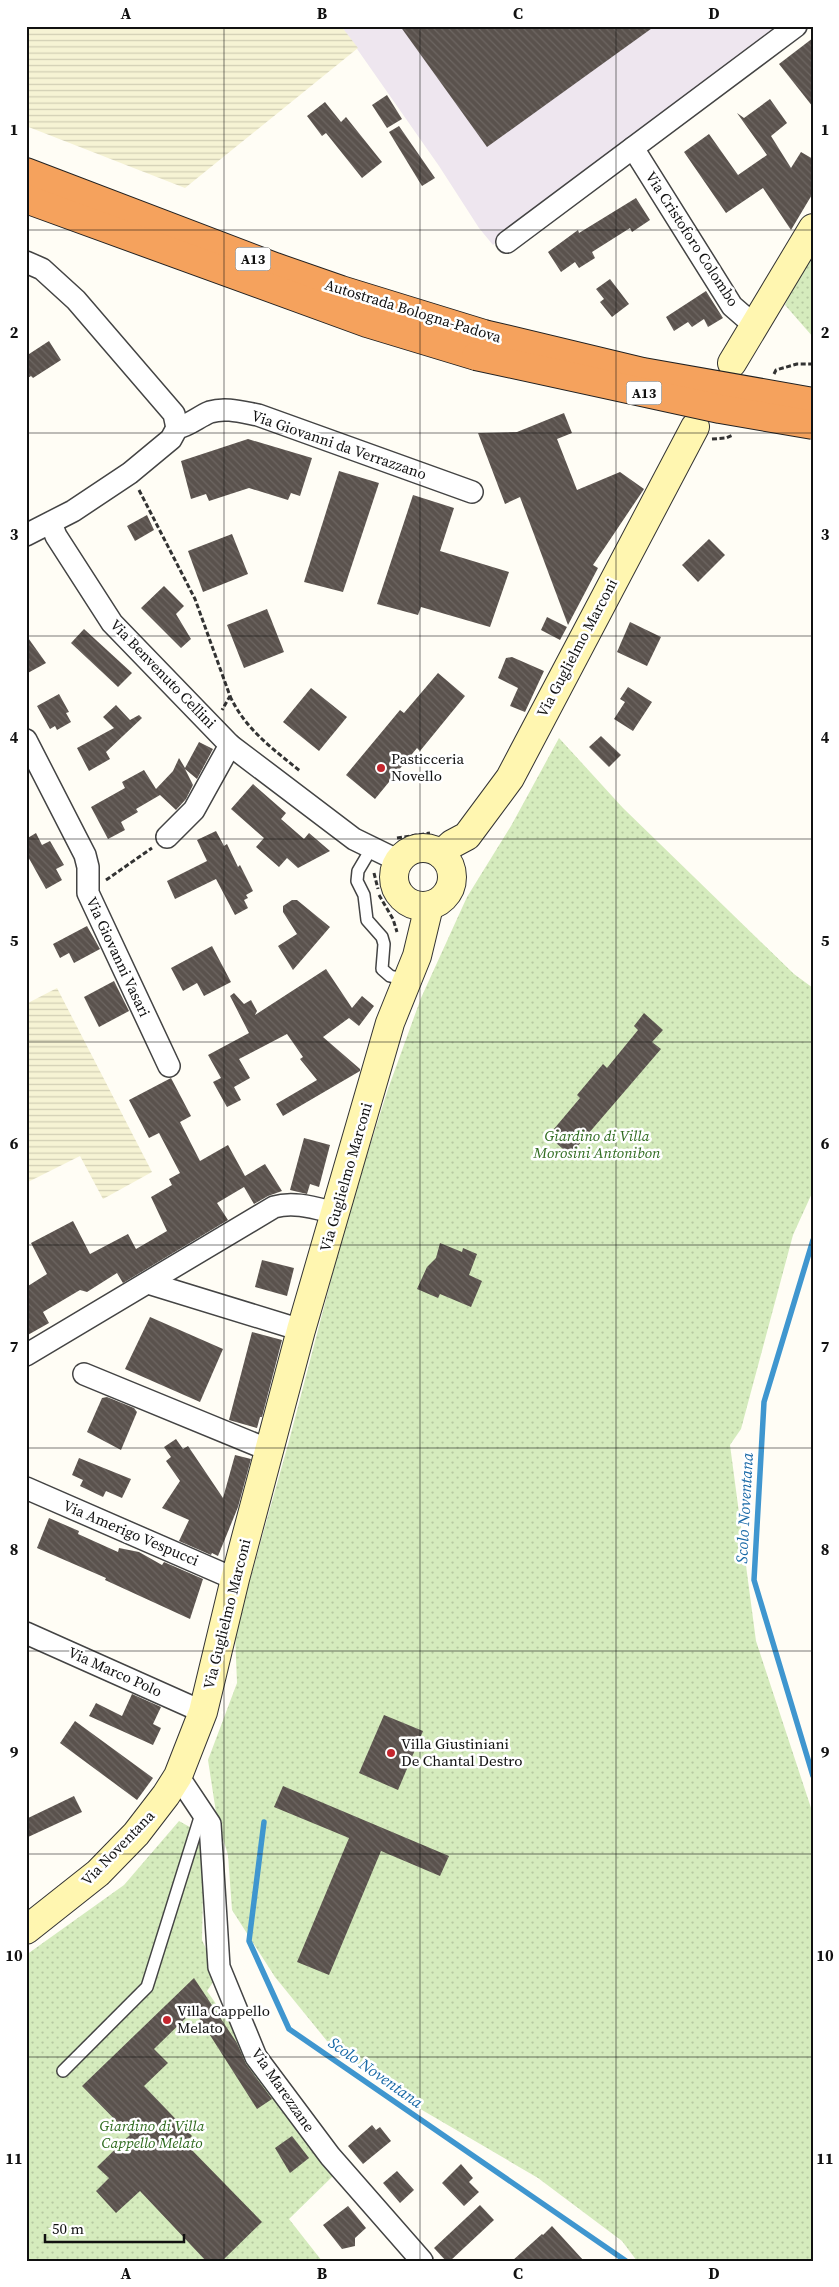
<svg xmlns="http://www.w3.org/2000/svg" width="839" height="2287" font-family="'Source Serif 4',serif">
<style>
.industrial{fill:#eee6ef}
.farmland{fill:url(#farmland-rules)}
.garden{fill:url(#garden-dots)}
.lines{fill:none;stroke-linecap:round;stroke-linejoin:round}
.stream{stroke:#3f96cf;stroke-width:5.5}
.building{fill:url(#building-back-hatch)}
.lane-casing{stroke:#444;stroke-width:14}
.street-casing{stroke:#444;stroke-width:24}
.secondary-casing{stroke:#333;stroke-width:30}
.highway-casing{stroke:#222;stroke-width:30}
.path{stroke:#333;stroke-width:3;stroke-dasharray:5 2.5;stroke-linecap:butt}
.lane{stroke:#fff;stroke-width:11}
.street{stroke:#fff;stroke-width:21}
.secondary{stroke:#fff6b0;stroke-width:28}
.highway{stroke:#f5a25d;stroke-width:28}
.highway-bridge-casing{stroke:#222;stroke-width:30;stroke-linecap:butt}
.highway-bridge{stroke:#f5a25d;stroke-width:28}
.grid{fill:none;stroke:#111;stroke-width:1;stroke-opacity:0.55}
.poi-dot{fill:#c4262e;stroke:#fff;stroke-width:2}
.labels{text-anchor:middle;stroke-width:5;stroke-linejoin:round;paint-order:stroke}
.shield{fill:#fff;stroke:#585858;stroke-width:1}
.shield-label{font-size:14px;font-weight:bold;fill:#111}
.street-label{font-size:15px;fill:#111;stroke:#fff}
.poi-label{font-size:15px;fill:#111;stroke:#fff;text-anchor:start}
.park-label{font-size:15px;font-style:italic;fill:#2f6b1f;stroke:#fff}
.water-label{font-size:16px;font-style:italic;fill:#1768a6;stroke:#fff}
.neatline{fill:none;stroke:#111;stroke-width:2}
.grid-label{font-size:16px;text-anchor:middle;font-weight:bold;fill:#111}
</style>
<defs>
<pattern id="farmland-rules" width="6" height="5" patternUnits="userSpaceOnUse" patternTransform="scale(1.25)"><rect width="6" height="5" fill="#f6f3d4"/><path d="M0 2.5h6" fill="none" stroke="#d2cfb5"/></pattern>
<pattern id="garden-dots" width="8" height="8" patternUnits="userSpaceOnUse" patternTransform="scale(1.25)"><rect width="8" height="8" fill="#d5ebbd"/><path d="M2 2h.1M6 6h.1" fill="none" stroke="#b6c8a1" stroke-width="1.8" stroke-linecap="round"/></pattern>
<pattern id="building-back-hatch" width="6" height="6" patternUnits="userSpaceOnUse" patternTransform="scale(1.25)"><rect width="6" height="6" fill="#5a524d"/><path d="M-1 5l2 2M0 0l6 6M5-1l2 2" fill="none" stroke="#6d6662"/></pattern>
</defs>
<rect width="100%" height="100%" fill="#fffdf5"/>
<path class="industrial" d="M341,26H769L773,33L493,245L479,228L439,166Z"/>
<g class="farmland">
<path d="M26,26H341L358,48L185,188L26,126Z"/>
<path d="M57,988L152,1172L103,1199L80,1156L26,1183V1004Z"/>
</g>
<g class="garden">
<path d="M813,249V337L785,305L798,275Z"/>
<path d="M559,738L623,808L794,974L813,988V1191L793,1235L741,1429L730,1445L756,1641L813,1814V2261H637L622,2241L538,2178L405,2100L327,2041L275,1977L232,1910L228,1855L217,1819L208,1760L237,1683L235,1633L289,1441L348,1215L388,1089L421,998L467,897L511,826Z"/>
<path d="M179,1821L204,1835L202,1940L218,1975L207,1991L240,2038L281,2110L334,2175L289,2219L322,2261H26V1955L124,1885Z"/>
</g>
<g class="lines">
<g class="stream">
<path d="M813,1240L764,1402L754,1580L813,1776"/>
<path d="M264,1822L249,1941L289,2029L626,2261"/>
</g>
</g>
<g class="building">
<path d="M400,26H655L487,147Z"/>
<path d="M813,38V107L779,64Z"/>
<path d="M387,95L402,119L387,128L372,105Z"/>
<path d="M770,99L787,123L771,136L791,168L801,152L813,159V193L791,230L763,188L726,213L684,152L709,134L738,175L767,155L737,113L744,118Z"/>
<path d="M325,102L341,122L346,117L382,162L362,178L326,133L322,136L307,116Z"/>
<path d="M399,126L435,178L422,186L389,132Z"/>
<path d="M636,198L650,220L632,232L630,228L592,252L595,258L579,268L575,262L561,272L548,252L578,230L579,233Z"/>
<path d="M610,279L629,304L612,317L600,302L604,299L596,289Z"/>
<path d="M706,291L723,318L708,327L704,319L692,327L688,322L674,331L666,317Z"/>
<path d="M49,341L61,360L33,378L31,376L26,379V356Z"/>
<path d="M564,413L572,433L557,439L577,490L620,472L644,489L593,565L598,568L568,625L520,497L505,504L478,433L517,432Z"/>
<path d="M248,439L312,458L300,496L291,493L288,500L249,488L209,501L206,494L191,499L181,461Z"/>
<path d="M339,471L379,483L343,592L304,582Z"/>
<path d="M413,495L454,508L440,551L509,572L490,627L421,607L418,615L377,604Z"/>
<path d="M147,515L154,530L135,541L127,526Z"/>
<path d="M232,534L248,574L203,592L188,551Z"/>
<path d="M709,539L725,555L698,582L682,565Z"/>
<path d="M164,586L184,606L176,614L191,639L181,648L141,608Z"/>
<path d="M267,609L284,652L244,668L227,625Z"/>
<path d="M547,617L567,627L560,640L541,630Z"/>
<path d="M630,622L661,637L647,666L617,652Z"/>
<path d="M84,629L132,673L118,687L71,643Z"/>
<path d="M26,635L46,663L26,674Z"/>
<path d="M512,657L544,671L525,712L510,706L518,688L498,678L506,658Z"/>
<path d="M438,673L465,696L420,751L417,748L375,799L346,775L400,710L404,713Z"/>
<path d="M628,687L652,702L633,731L614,719L625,702L620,699Z"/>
<path d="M311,688L347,717L319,751L283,722Z"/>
<path d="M59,694L69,712L66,713L71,722L57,730L55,726L50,729L37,706Z"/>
<path d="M116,705L130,720L139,715L142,718L106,752L110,759L89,771L77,748L114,728L103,717Z"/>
<path d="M601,736L621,755L609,767L589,747Z"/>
<path d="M199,742L213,749L197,779L185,769L193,785L186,799L176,810L160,795L136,809L138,812L121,822L125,830L108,839L91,807L125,788L122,782L144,770L156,789L173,771L179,758L185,768Z"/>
<path d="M253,784L286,813L281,819L304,839L309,833L330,851L298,868L287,858L279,867L256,847L264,838L231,809Z"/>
<path d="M216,831L224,846L227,844L238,867L240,865L253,891L246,895L248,898L244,900L248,908L235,915L216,879L175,899L167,881L207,861L197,840Z"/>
<path d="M36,833L42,845L50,841L64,865L56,869L62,880L46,889L26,853V839Z"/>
<path d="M292,900H297L330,927L293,970L278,946L297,934L283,912V906Z"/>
<path d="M87,926L100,949L74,963L69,953L60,958L53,944Z"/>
<path d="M212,946L231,982L204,996L197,983L183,991L171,968Z"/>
<path d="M326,969L352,1008L362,996L374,1006L359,1026L349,1018L323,1037L360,1069V1071L283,1116L276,1104L317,1080L300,1059L303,1057L287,1034L239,1059L250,1078L234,1087L241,1100L227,1107L213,1082L221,1078L208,1055L249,1033L230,996L234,993L244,1004L251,1000L257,1011L255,1015Z"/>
<path d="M114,981L129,1011L99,1027L84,997Z"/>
<path d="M644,1013L663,1030L652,1042L661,1049L570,1155L548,1136L580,1098L577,1095L603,1064L607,1068L638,1030L634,1026Z"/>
<path d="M171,1078L191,1116L180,1122L200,1161L228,1145L245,1176L265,1164L282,1191L268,1196L254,1204L244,1187L217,1203L228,1220L123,1283L117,1273L87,1292L80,1290L43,1312L49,1323L26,1336V1284L28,1286L47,1274L31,1243L73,1221L90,1254L128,1234L136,1249L167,1231L151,1197L172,1185L169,1179L180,1173L159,1133L149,1138L129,1100Z"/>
<path d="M304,1138L330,1145L319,1187L310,1184L307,1194L290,1190Z"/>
<path d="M440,1243L462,1252L463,1248L477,1254L469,1275L482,1281L471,1307L440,1294L438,1298L417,1289L427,1267L436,1258Z"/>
<path d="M262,1260L294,1268L287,1296L255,1287Z"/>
<path d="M150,1317L223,1349L200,1402L125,1369Z"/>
<path d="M252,1332L282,1340L262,1417H260L257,1428L229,1420Z"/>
<path d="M107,1397L134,1408L137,1412L121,1450L87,1432L102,1398Z"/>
<path d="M176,1439L183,1449L188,1446L223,1498L235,1455L251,1459L238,1507L218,1556L212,1553L211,1555L179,1541L189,1520L162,1508L180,1481L166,1461L171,1457L164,1447Z"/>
<path d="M79,1458L131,1479L122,1498L106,1491L103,1497L80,1486L83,1480L72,1475Z"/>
<path d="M49,1518L79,1531L78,1534L118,1552L119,1548L139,1552L162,1565L164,1562L203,1579L190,1619L105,1580L106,1578L37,1548Z"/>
<path d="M132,1694L161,1707L153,1724L161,1728L153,1745L89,1716L96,1703L122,1716Z"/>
<path d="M384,1715L423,1731L398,1790L359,1773Z"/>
<path d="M75,1721L153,1778L137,1800L60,1743Z"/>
<path d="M283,1786L449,1856L440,1876L381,1851L329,1975L297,1962L349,1838L274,1807Z"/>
<path d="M74,1796L82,1812L26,1838V1819Z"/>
<path d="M194,1978L237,2043L246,2064L272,2099L257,2109L194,2010L154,2049L168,2063L144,2086L192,2136L185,2143L262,2222L222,2261H206L140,2191L116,2213L96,2191L109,2178L97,2167L130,2135L82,2086Z"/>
<path d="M372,2125L376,2130L380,2127L391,2141L363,2164L348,2146Z"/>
<path d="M292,2136L309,2158L290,2173L275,2148Z"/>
<path d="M461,2164L473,2178L469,2182L479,2192L464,2206L442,2183Z"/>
<path d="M397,2171L414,2190L400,2203L383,2183Z"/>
<path d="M480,2205L494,2220L450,2261H446L434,2248Z"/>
<path d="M348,2206L366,2228L355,2238V2246L342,2249L323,2225Z"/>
<path d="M552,2226L584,2261H512L542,2234L543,2235Z"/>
</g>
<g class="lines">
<defs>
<g id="lane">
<path d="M371,849L358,871L357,881L364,895L367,920L382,937L384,944L382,969L390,976L407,980"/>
<path d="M63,2071L147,1987L202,1811"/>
</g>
<g id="street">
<path d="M633,148L732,306L755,326"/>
<path d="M507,242L796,26"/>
<path d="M26,262L42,269L76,300L174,414L177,428"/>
<path d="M51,523L56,536L112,623L230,745L354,839L399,861"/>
<path d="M26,535L73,511L130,473L171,439L177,428C190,425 198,417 210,412C225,407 242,412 258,415L472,492"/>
<path d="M26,740L85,855L88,867V893L169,1066"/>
<path d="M167,837L194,810L230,745"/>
<path d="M148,1283L301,1330"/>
<path d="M26,1355L274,1207C294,1201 315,1208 336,1213"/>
<path d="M84,1374L269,1450"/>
<path d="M26,1488L235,1579"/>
<path d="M26,1633L203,1712"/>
<path d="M178,1776L210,1824L219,1967L256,2057L330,2156L422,2261"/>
</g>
<g id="secondary">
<path d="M732,363L813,228"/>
<circle cx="423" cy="877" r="29"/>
<path d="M441,854L452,844L467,836L510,778L695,427"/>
<path d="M26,1930L98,1873L136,1834L166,1795L178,1776L203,1712L235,1579L301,1330L390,1023L417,956L429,906"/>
</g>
<g id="highway">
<path d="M26,172L275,267L341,290L484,334"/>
<path d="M26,199L367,323L476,356"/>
</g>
</defs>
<use href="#lane" class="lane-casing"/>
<use href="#street" class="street-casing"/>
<use href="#secondary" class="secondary-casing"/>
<use href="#highway" class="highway-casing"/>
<g class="path">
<path d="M774,374L776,370L797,364H813"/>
<path d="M712,439L726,438L733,435"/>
<path d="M139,490L195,599L230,696L222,710"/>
<path d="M230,696C245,729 273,749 300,771"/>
<path d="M397,838L430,833"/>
<path d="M374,873L378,889"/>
<path d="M106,880L152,848"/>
<path d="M379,895L393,919L397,932"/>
</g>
<use href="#lane" class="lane"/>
<use href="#street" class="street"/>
<use href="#secondary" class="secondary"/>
<use href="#highway" class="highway"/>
<defs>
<g id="highway-bridge">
<path d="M484,334L643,372L813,402"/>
<path d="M476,356L720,409L813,425"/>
</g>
</defs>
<use href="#highway-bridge" class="highway-bridge-casing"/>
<use href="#highway-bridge" class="highway-bridge"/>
</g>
<path class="grid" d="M224,26V2261M420,26V2261M616,26V2261M26,230H813M26,433H813M26,636H813M26,839H813M26,1042H813M26,1245H813M26,1448H813M26,1651H813M26,1854H813M26,2057H813"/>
<g class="poi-dot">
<circle cx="381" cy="768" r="5"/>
<circle cx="391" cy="1753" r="5"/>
<circle cx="167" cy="2020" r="5"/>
</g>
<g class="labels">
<g class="shield">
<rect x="235.5" y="247.5" width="35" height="23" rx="4"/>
<rect x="626.5" y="381.5" width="35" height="23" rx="4"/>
</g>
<g class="shield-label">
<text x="253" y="264">A13</text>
<text x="644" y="398">A13</text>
</g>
<g class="street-label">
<text transform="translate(692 239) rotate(57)" y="5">Via Cristoforo Colombo</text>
<text transform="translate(413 311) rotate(17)" y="5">Autostrada Bologna-Padova</text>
<text transform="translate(339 445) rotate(19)" y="5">Via Giovanni da Verrazzano</text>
<text transform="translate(577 648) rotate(-62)" y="5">Via Guglielmo Marconi</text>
<text transform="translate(163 674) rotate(46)" y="5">Via Benvenuto Cellini</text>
<text transform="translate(118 957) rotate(65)" y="5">Via Giovanni Vasari</text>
<text transform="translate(346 1177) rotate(-74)" y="5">Via Guglielmo Marconi</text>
<text transform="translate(131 1533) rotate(23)" y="5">Via Amerigo Vespucci</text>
<text transform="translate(227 1614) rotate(-76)" y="5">Via Guglielmo Marconi</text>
<text transform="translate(115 1672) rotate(24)" y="5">Via Marco Polo</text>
<text transform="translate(118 1848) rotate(-46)" y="5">Via Noventana</text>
<text transform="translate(283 2090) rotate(55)" y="5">Via Marezzane</text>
</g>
<g class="poi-label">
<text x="391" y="764">Pasticceria<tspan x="391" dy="17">Novello</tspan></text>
<text x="401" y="1749">Villa Giustiniani<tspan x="401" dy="17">De Chantal Destro</tspan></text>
<text x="177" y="2016">Villa Cappello<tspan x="177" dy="17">Melato</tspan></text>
</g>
<g class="park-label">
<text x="597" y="1141">Giardino di Villa<tspan x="597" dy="17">Morosini Antonibon</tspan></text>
<text x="152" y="2131">Giardino di Villa<tspan x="152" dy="17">Cappello Melato</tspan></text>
</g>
<g class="water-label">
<text transform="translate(744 1508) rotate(-87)" y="6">Scolo Noventana</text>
<text transform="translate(376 2072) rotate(35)" y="6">Scolo Noventana</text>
</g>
</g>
<rect width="839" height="2287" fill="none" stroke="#ffffff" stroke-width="55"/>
<path d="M45 2234v8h139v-8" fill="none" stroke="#111111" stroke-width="2.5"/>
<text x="52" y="2234" font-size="15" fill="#111111" stroke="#ffffff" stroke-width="4" paint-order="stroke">50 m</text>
<rect x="28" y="28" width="784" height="2232" class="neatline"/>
<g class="grid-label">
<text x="126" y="19">A</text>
<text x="322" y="19">B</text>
<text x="518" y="19">C</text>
<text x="714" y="19">D</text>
<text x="14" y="135">1</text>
<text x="825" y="135">1</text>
<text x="14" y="338">2</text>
<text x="825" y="338">2</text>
<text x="14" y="540">3</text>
<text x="825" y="540">3</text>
<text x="14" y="743">4</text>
<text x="825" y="743">4</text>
<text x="14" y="946">5</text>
<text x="825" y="946">5</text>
<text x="14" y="1149">6</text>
<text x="825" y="1149">6</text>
<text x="14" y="1352">7</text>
<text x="825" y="1352">7</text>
<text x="14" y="1555">8</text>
<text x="825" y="1555">8</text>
<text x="14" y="1758">9</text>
<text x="825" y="1758">9</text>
<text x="14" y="1961">10</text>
<text x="825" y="1961">10</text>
<text x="14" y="2164">11</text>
<text x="825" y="2164">11</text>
<text x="126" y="2279">A</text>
<text x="322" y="2279">B</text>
<text x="518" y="2279">C</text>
<text x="714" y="2279">D</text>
</g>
</svg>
